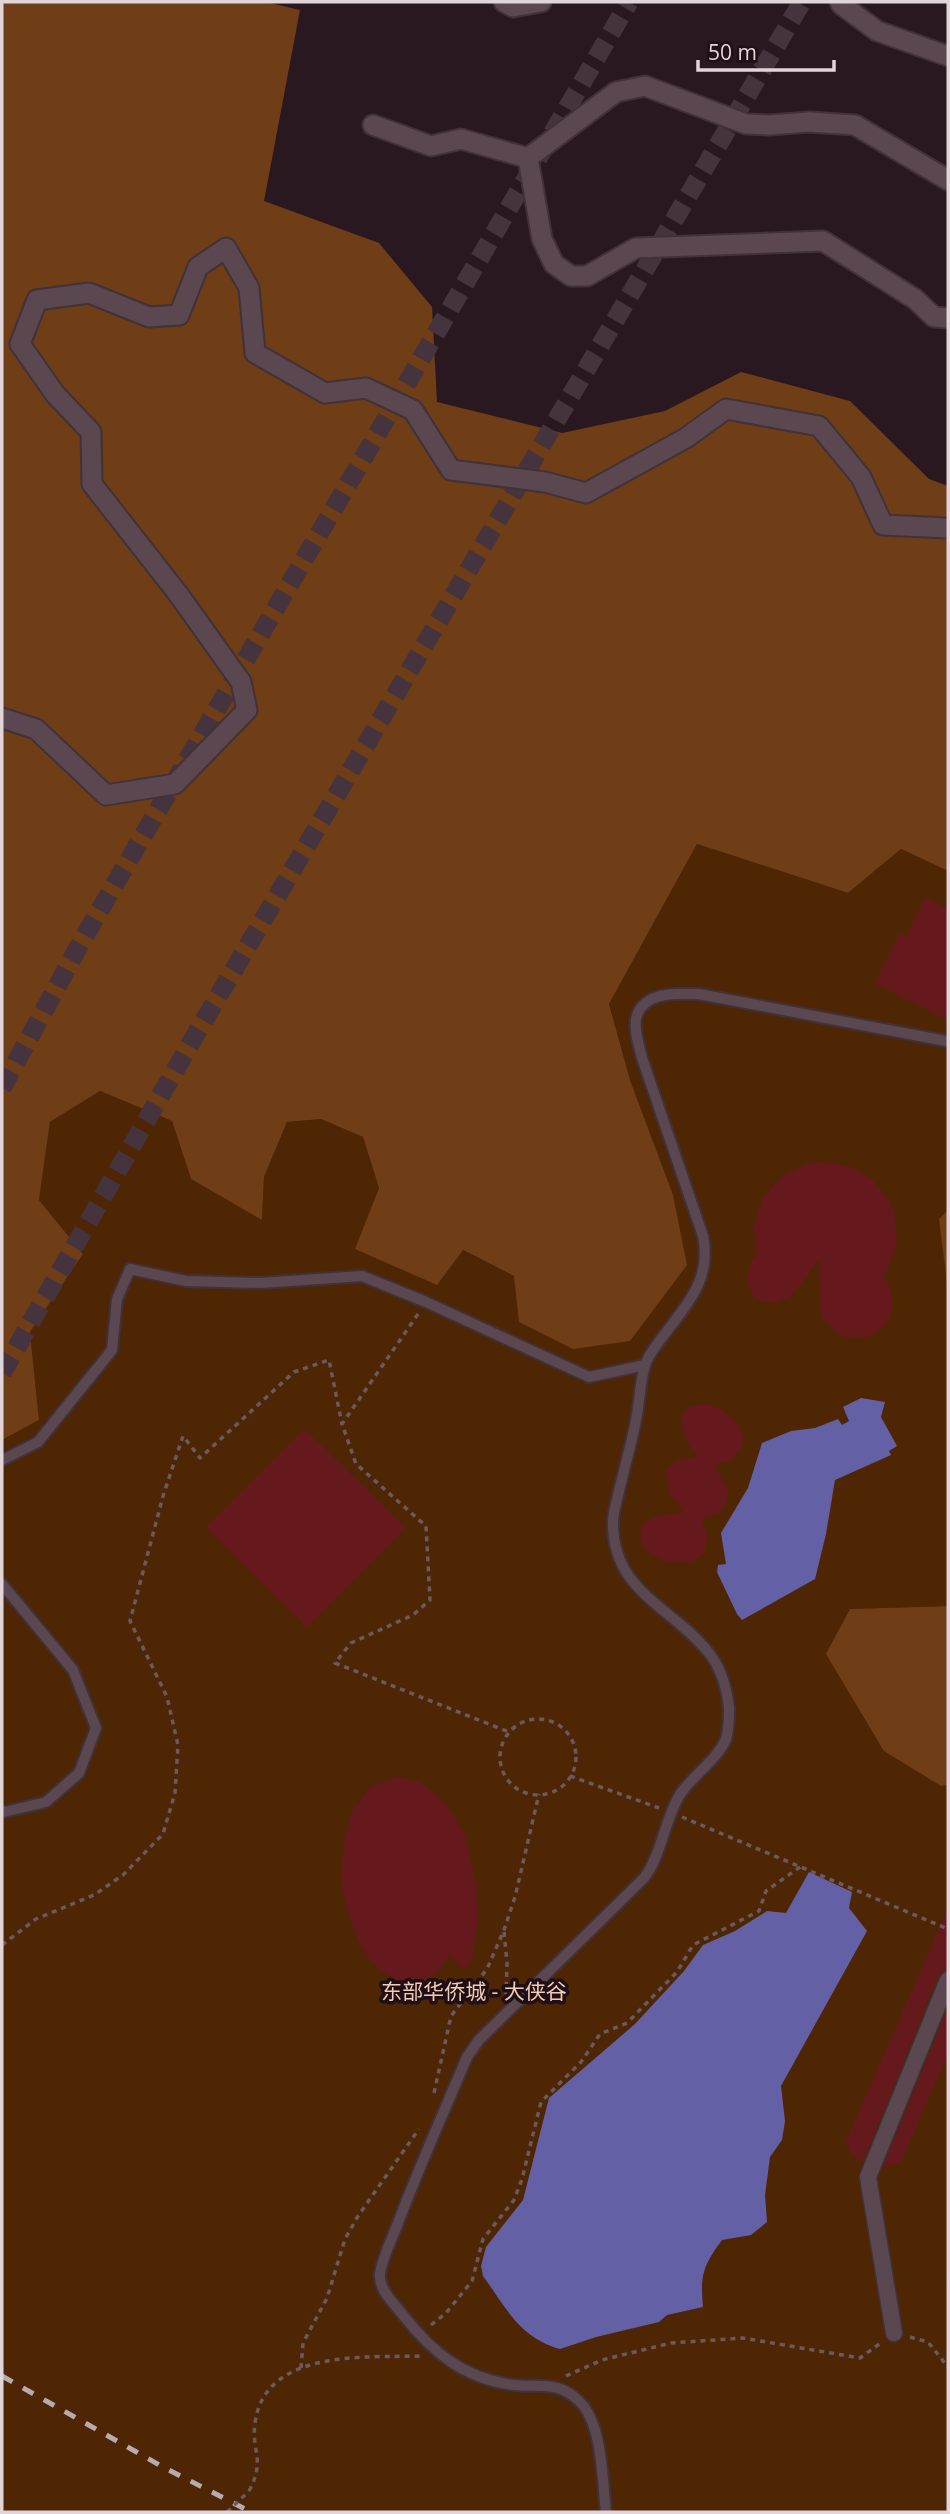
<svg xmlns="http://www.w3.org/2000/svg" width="950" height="2514" font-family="'Open Sans','Noto Sans SC',sans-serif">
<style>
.green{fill:#4f2604}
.forest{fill:#6f3d16}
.water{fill:#6460a6}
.building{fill:#65191d}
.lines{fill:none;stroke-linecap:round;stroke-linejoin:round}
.trunk-tunnel{stroke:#45343d;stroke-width:19;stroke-dasharray:19 10;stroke-linecap:butt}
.service-casing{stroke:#403238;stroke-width:14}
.pedestrian-casing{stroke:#403238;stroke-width:19}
.minor-casing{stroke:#403238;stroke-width:23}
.path{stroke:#695961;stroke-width:3.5;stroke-dasharray:5 5;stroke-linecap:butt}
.service{stroke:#5b4750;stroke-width:10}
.pedestrian{stroke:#5b4750;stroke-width:16}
.minor{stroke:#5b4750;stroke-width:19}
.rail{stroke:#b7aab0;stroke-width:5;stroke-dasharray:12 12;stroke-linecap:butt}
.path-bridge{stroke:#695961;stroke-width:3.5;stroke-dasharray:5 5;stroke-linecap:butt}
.labels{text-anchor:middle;stroke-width:7;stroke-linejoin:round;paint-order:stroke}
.park-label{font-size:21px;fill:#f3ccb3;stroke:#200f17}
</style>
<rect width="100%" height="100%" fill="#2a1821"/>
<path class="green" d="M697,844L848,893L901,849L948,871V1210L940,1219L948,1291V1606L850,1609L941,1786L948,1785V2277L946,2280L948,2286V2512H2V1440L39,1420L30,1332L83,1254L39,1200L50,1122L100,1091L172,1121L191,1179L262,1219L264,1177L287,1122L321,1119L363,1137L379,1188L356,1249L462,1250L514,1276L631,1083L609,1004Z"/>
<g class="forest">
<path d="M2,2H266L300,10L264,201L379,243L432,307L437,402L562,433L665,411L741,372L850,401L929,479L948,486V871L901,849L848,893L697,844L609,1004L631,1083L673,1195L687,1265L630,1341L573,1349L519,1322L514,1276L463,1250L437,1285L355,1249L379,1188L363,1137L321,1119L287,1122L264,1177L262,1220L191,1179L172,1121L100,1091L50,1122L39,1200L83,1254L30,1332L39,1420L2,1440Z"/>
<path d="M948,1210V1291L939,1219Z"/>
<path d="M948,1606V1785L941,1786L884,1751L826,1654L850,1609Z"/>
</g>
<g class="water">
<path d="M861,1398L885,1402L881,1417L897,1446L889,1451L891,1455L835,1480L826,1534L815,1579L742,1620L737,1614L717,1572L718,1565L726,1564L721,1533L748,1488L762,1443L791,1431L815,1428L838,1419L842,1425L849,1421L843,1407Z"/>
<path d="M809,1872L852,1892L849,1908L867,1931L781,2086L785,2121L782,2140L770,2157L765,2195L767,2222L751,2235L722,2240C703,2266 700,2275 703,2307L667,2315L659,2322L596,2337L560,2349C519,2337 507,2309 483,2276L481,2266L486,2247L523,2200L549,2098L635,2024L684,1971L703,1945L735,1931L767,1911L786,1913Z"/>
</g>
<g class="building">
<path d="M925,897L948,909V1020L875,983L900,933L906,936Z"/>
<path d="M821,1162L849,1166L873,1180L890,1202L895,1215L897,1243L884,1277L890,1287L893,1307L885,1326L867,1337H846L837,1333L823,1318L820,1307L819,1259L792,1296L777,1303L761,1301L754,1296L747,1281L749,1265L756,1256L754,1224L763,1198L782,1176L807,1164Z"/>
<path d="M706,1404L722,1410L737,1423L744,1437L742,1446L733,1459L714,1466L729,1491L725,1506L719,1513L701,1519L707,1538L704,1553L692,1562H666L645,1550L640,1534L643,1524L656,1516L684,1513L669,1491L666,1476L668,1468L676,1461L697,1456L684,1436L681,1421L684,1413L691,1406Z"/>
<path d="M305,1429L406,1528L307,1627L206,1528Z"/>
<path d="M395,1777L416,1780L430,1789L447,1806L465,1835L476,1885L478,1920L473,1955L470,1964L464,1970L450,1955L440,1968L428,1979L414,1983L397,1980L380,1970L368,1957L360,1944L347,1910L341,1877L344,1842L352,1812L370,1787Z"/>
<path d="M948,1908V1970L942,1971L938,1976L863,2162L854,2156L846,2142Z"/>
<path d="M948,2007V2054L901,2162L883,2167Z"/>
</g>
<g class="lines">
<g class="trunk-tunnel">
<path d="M2,1088L80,944L629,2"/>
<path d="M2,1373L189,1046L802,2"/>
</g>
<defs>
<g id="service">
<path d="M2,1460L38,1442L112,1350L117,1299L130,1269L186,1281L260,1283L362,1276L426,1302L589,1377L645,1365"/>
<path d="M2,1584L73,1670L96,1728L79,1773L46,1802L4,1812L2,1811"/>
<path d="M606,2512C602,2480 603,2424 579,2401C557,2380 540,2388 514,2385C464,2379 432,2352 402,2314C393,2302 378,2289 380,2273C383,2256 392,2239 398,2223C419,2167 444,2112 467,2057L479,2040L644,1878C662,1854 664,1822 679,1796C692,1775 716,1762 726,1739C729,1729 729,1718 729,1708C727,1690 721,1668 709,1653C673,1607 612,1592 613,1522C613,1512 617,1501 619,1491C625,1465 633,1439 637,1414C640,1398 640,1381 645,1366C647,1357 655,1347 661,1339C686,1305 712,1281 703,1236L642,1058C639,1046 634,1031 636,1019C642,991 678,993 699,994L946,1041"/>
</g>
<path id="pedestrian" d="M894,2333L868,2177L948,1980"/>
<g id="minor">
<path d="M504,2L513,7L541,2"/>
<path d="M840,2L842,5L877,31L948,56"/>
<path d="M373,125L431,146L461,139L528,158L616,92L645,86L746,124L770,125L809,122L855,125L948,180"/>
<path d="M528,158L542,239L554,264L571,276H587L636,248L823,241L915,299L934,317L948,318"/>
<path d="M2,718L36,729L106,795L175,784L247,710L241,682L179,595L92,484L91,432L55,394L20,344L37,300L89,293L149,317L179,315L198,267L226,248L249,288L255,353L325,393L366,388L413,410L451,470L545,482L586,493L686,438L726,409L819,426L861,477L883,525L948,528"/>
</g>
</defs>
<use href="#service" class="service-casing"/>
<use href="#pedestrian" class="pedestrian-casing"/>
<use href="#minor" class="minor-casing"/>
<g class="path">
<path d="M418,1314L342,1424L356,1464L426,1526L430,1600L413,1615L351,1643L335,1663L509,1732"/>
<circle cx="538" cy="1757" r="38"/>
<path d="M570,1776L659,1808"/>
<path d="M682,1817L948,1929"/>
<path d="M504,1932L507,1963L506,1994"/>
<path d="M2,1945L36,1919L94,1895L123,1875L163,1834L175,1793L178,1745L167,1697L130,1621L163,1496L183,1436L200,1458L294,1372L329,1360L342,1424"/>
<path d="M434,2093L451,2016L487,1969L504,1930L515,1897L539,1794"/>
<path d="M431,2325L446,2313L472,2281L483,2239L514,2200L522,2179L541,2102L581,2062L600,2034L627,2023L677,1972L693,1945L759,1911L766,1891L800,1867"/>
<path d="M910,2337L928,2342L948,2367"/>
<path d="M301,2368L303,2343L327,2298L345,2239L358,2216L419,2129"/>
<path d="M566,2376L602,2360L671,2343L743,2338L860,2358L882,2342"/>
<path d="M249,2491C266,2459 251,2452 255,2423C265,2348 367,2358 421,2356"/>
</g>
<use href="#service" class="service"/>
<use href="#pedestrian" class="pedestrian"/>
<use href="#minor" class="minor"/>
<path class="rail" d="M2,2376L163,2467L251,2512"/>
<path class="path-bridge" d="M227,2512L249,2491"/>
</g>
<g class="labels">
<g class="park-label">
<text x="474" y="1999">东部华侨城 - 大侠谷</text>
</g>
</g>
<rect width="950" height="2514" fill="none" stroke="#e1d5da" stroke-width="7"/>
<path d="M698 60v10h136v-10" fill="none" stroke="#e1d5da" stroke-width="3.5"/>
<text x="708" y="60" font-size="21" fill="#e1d5da" stroke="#200f17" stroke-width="5" paint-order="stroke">50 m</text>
</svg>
